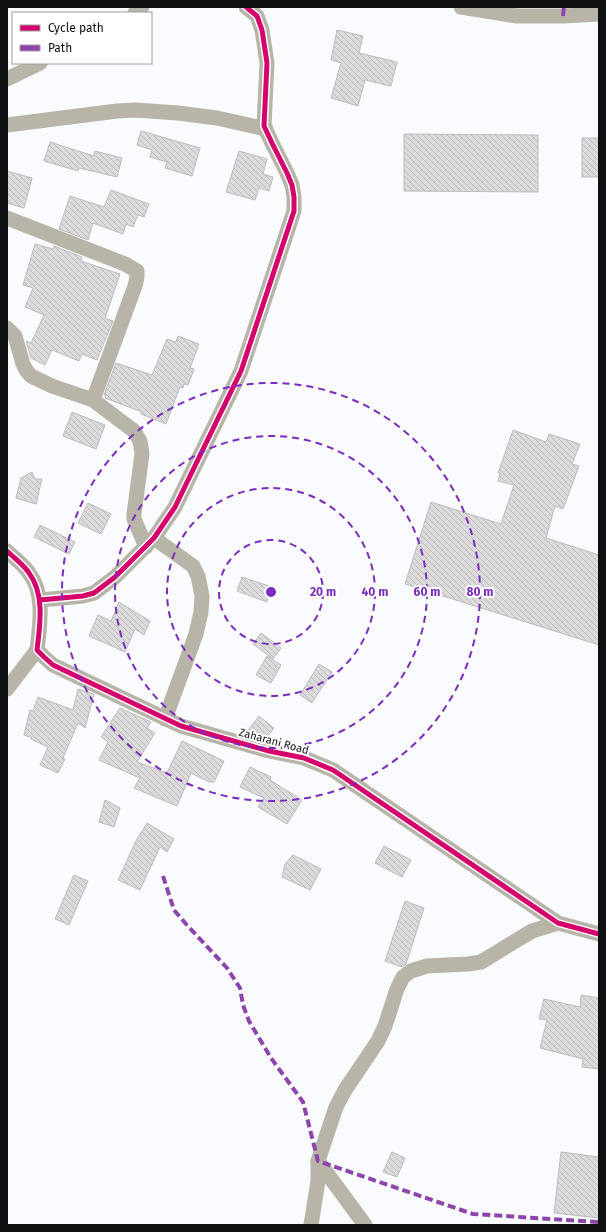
<svg xmlns="http://www.w3.org/2000/svg" width="606" height="1232" font-family="'Fira Sans',sans-serif">
<style>
.building{fill:url(#building-back-hatch);stroke:#bcbcbd}
.lines{fill:none;stroke-linecap:round;stroke-linejoin:round}
.street{stroke:#b8b5a8;stroke-width:15}
.quiet{stroke:#8e44ad;stroke-width:4;stroke-dasharray:8 4;stroke-linecap:butt}
.cycleway-casing{stroke:#fff;stroke-width:8}
.cycleway{stroke:#d6006c;stroke-width:5}
.ring{fill:none;stroke:#7b2cbf;stroke-width:2;stroke-dasharray:7 5}
.labels{text-anchor:middle;stroke-width:4;stroke-linejoin:round;paint-order:stroke}
.street-label{font-size:11px;fill:#0f1012;stroke:#fff}
.centre{fill:#7b2cbf;stroke:#fff;stroke-width:2}
.ring-label{font-size:12px;text-anchor:middle;font-weight:bold;fill:#7b2cbf;stroke:#fff;stroke-width:4;stroke-linejoin:round;paint-order:stroke}
</style>
<defs>
<pattern id="building-back-hatch" width="6" height="6" patternUnits="userSpaceOnUse"><rect width="6" height="6" fill="#dbdbdc"/><path d="M-1 5l2 2M0 0l6 6M5-1l2 2" fill="none" stroke="#bbbbbc"/></pattern>
</defs>
<rect width="100%" height="100%" fill="#f9fbfe"/>
<g class="building">
<path d="M337,30L363,36L359,53L397,62L391,86L365,80L358,106L331,98L341,63L331,60Z"/>
<path d="M141,131L200,148L192,176L165,168L167,162L150,157L152,150L137,145Z"/>
<path d="M404,134L538,135V192L404,191Z"/>
<rect x="582" y="138" width="17" height="39"/>
<path d="M50,142L94,156L95,151L122,158L117,177L79,168L78,171L44,161Z"/>
<path d="M239,151L267,159L263,174L273,177L269,191L259,188L255,200L226,192Z"/>
<path d="M7,171L32,178L24,208L7,203Z"/>
<path d="M111,190L149,204L144,217L138,215L133,227L126,224L123,234L93,223L88,240L59,229L70,196L104,207Z"/>
<path d="M35,244L53,249L54,246L82,257L81,261L120,274L105,318L113,321L97,360L82,354L79,361L52,350L45,365L31,358L26,341L31,343L44,315L25,307L33,288L23,285Z"/>
<path d="M178,336L199,344L190,368L194,369L188,385L184,384L183,388L180,387L166,424L141,414L142,412L105,398L106,396L104,395L116,363L152,375L167,339L176,342Z"/>
<path d="M72,412L105,425L96,449L63,436Z"/>
<path d="M513,430L546,442L549,434L580,444L572,464L579,466L563,509L555,506L546,538L599,555V645L405,584L431,502L501,524L514,485L498,481L500,473H498Z"/>
<path d="M32,472L35,479H42L36,504L16,498L21,478Z"/>
<path d="M88,503L111,514L101,534L78,523Z"/>
<path d="M40,525L75,542L69,554L34,537Z"/>
<path d="M242,577L272,587L267,602L237,591Z"/>
<path d="M119,602L150,621L144,635L135,629L125,652L89,636L98,615L111,621Z"/>
<path d="M261,633L281,648L273,659L253,644Z"/>
<path d="M267,656L281,665L271,683L256,675Z"/>
<path d="M319,664L332,672L312,703L300,695Z"/>
<path d="M78,689L94,694L85,728L78,723L63,758L65,759L58,773L40,765L48,747L31,739L32,738L24,735L30,710L33,711L38,697L73,710Z"/>
<path d="M120,708L151,722L147,728L155,733L137,762L167,773L182,741L224,761L214,782H209L191,773L177,806L134,788L140,778L99,760L108,742L101,737Z"/>
<path d="M259,716L274,728L265,740L250,736L246,733Z"/>
<path d="M250,767L271,777L270,780L302,800L287,824L258,807L264,798L240,787Z"/>
<path d="M105,800L120,808L114,827L99,822Z"/>
<path d="M147,823L174,839L167,852L160,847L140,890L118,880L136,841Z"/>
<path d="M384,846L411,860L402,877L375,863Z"/>
<path d="M293,855L321,869L310,890L282,877L285,864Z"/>
<path d="M74,875L88,881L69,925L55,919Z"/>
<path d="M405,901L424,908L406,964L402,967L385,961Z"/>
<path d="M581,995L599,998V1069L582,1067L583,1059L540,1048L547,1020L539,1019L544,999L580,1007Z"/>
<path d="M392,1152L405,1158L397,1177L383,1172Z"/>
<path d="M561,1152L599,1157V1218L554,1213Z"/>
</g>
<g class="lines">
<g class="street">
<path d="M461,7L517,16H563L599,14"/>
<path d="M135,13L142,7"/>
<path d="M7,79L40,63"/>
<path d="M7,125L117,111L135,110L178,113L217,118L266,129"/>
<path d="M7,218L125,264L137,271V277L135,286L93,400"/>
<path d="M7,328L15,336L23,364L26,370L31,376L52,386L93,400L134,431L140,441L142,454L134,514V519L146,547"/>
<path d="M154,538L193,566L198,576L202,596L201,612L196,634L165,719"/>
<path d="M7,551C14,558 24,565 29,573C45,594 40,625 37,650L44,657L53,665L181,726L269,751L304,758L333,770L558,923L599,934"/>
<path d="M40,600L83,596L94,593L115,577L154,538L175,507L241,371L294,211V197L292,185L287,173L272,143L264,126L267,63L262,30L257,16L246,7"/>
<path d="M7,689L37,650"/>
<path d="M318,1161L365,1225"/>
<path d="M311,1225L318,1181V1161L336,1107L345,1090L378,1041L385,1026L397,989L403,977L411,971L427,966L468,964L481,962L532,931L558,923"/>
</g>
<g class="quiet">
<path d="M563,16L564,7"/>
<path d="M163,876L174,910L186,924L227,968L240,988L243,1005L249,1021L271,1058L303,1102L318,1161L473,1214L599,1222"/>
</g>
<defs>
<g id="cycleway">
<path d="M7,551C14,558 24,565 29,573C45,594 40,625 37,650L44,657L53,665L181,726L269,751L304,758L333,770L558,923L599,934"/>
<path d="M40,600L83,596L94,593L115,577L154,538L175,507L241,371L294,211V197L292,185L287,173L272,143L264,126L267,63L262,30L257,16L246,7"/>
</g>
</defs>
<use href="#cycleway" class="cycleway-casing"/>
<use href="#cycleway" class="cycleway"/>
</g>
<g class="ring">
<circle cx="271" cy="592" r="52"/>
<circle cx="271" cy="592" r="104"/>
<circle cx="271" cy="592" r="156"/>
<circle cx="271" cy="592" r="209"/>
</g>
<g class="labels">
<g class="street-label">
<text transform="translate(274 741) rotate(15)" y="4">Zaharani Road</text>
</g>
</g>
<circle cx="271" cy="592" r="6" class="centre"/>
<g class="ring-label">
<text x="323" y="596">20 m</text>
<text x="375" y="596">40 m</text>
<text x="427" y="596">60 m</text>
<text x="480" y="596">80 m</text>
</g>
<rect width="606" height="1232" fill="none" stroke="#0f1012" stroke-width="16"/>
<rect x="12" y="12" width="140" height="52" fill="#ffffff" stroke="#9f9fa0"/>
<rect x="20" y="25" width="20" height="6" fill="#d6006c" stroke="#9f9fa0"/>
<text x="48" y="32" font-size="12" fill="#0f1012">Cycle path</text>
<rect x="20" y="45" width="20" height="6" fill="#8e44ad" stroke="#9f9fa0"/>
<text x="48" y="52" font-size="12" fill="#0f1012">Path</text>
</svg>
